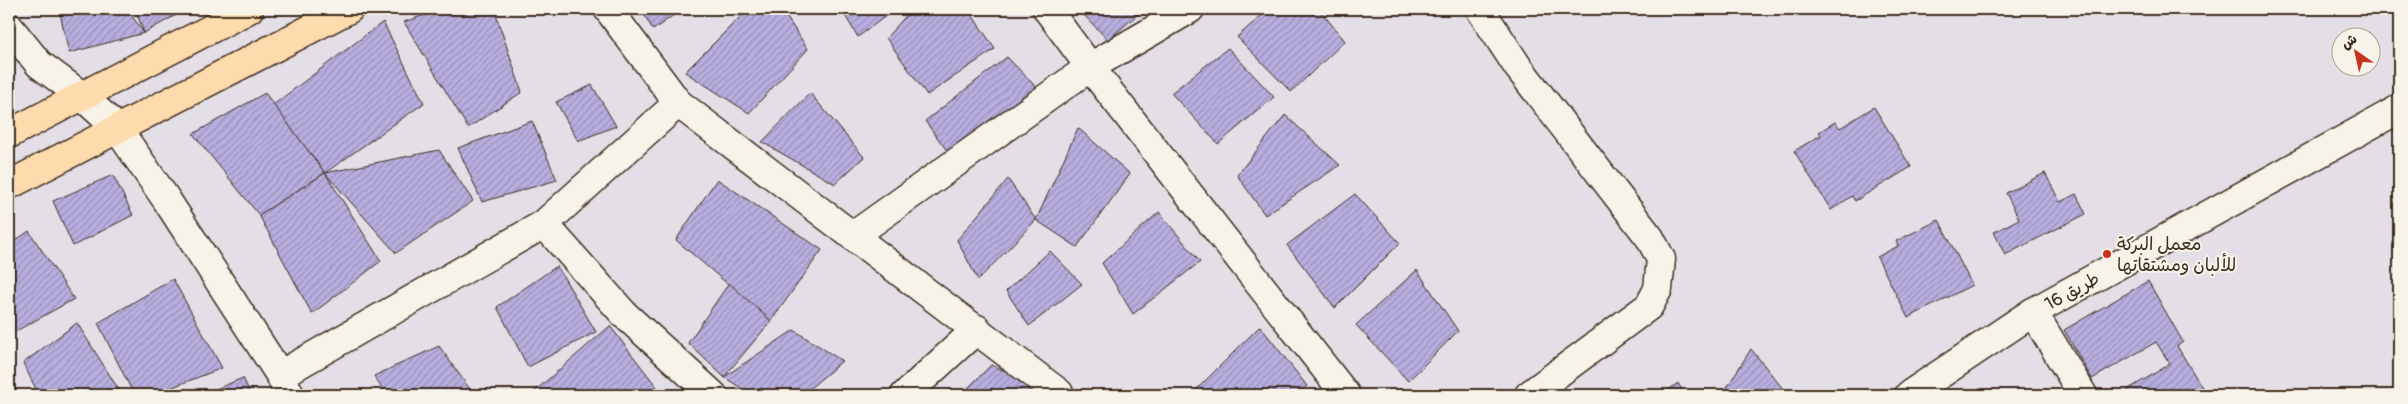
<svg xmlns="http://www.w3.org/2000/svg" width="2408" height="404" font-family="Pangolin,'Playpen Sans Arabic',sans-serif">
<style>
.building{fill:url(#building-hatch);stroke:#3b2a1e}
.lines{fill:none;stroke-linecap:round;stroke-linejoin:round}
.minor-casing{stroke:#3b2a1e;stroke-width:31}
.major-casing{stroke:#3b2a1e;stroke-width:31}
.minor{stroke:#f7f3e8;stroke-width:28}
.major{stroke:#fedbac;stroke-width:28}
.poi-dot{fill:#c8321e;stroke:#f7f3e8;stroke-width:2}
.labels{text-anchor:middle;stroke-width:4;stroke-linejoin:round;paint-order:stroke}
.poi-label{font-size:18px;fill:#3b2a1e;stroke:#f7f3e8;text-anchor:start}
.street-label{font-size:18px;fill:#3b2a1e;stroke:#f7f3e8}
</style>
<defs>
<pattern id="building-hatch" width="6" height="6" patternUnits="userSpaceOnUse" patternTransform="scale(1.25)"><rect width="6" height="6" fill="#b8afe0"/><path d="M-1 1l2-2M0 6l6-6M5 7l2-2" fill="none" stroke="#978fb5"/></pattern>
</defs>
<rect width="100%" height="100%" fill="#e4dfe6"/>
<filter id="ink" filterUnits="userSpaceOnUse"><feTurbulence type="fractalNoise" baseFrequency=".02" numOctaves="2"/><feDisplacementMap in="SourceGraphic" scale="10" xChannelSelector="R" yChannelSelector="G"/><feConvolveMatrix kernelMatrix="1 2 1 2 8 2 1 2 1" color-interpolation-filters="sRGB"/></filter>
<g filter="url(#ink)">
<g class="building">
<path d="M59,9H127L144,33L69,53Z"/>
<path d="M135,9H184L185,10L144,33Z"/>
<path d="M442,9H494L522,92L468,128L404,22Z"/>
<path d="M641,9H682L653,30Z"/>
<path d="M748,9H781L808,49L749,113L685,72Z"/>
<path d="M841,9H895L858,37Z"/>
<path d="M912,9H968L995,49L927,95L886,38Z"/>
<path d="M1078,9H1144L1108,40Z"/>
<path d="M1269,9H1319L1345,41L1291,92L1237,37Z"/>
<path d="M383,22L424,103L325,173L273,105Z"/>
<path d="M1228,48L1274,97L1218,144L1171,93Z"/>
<path d="M1007,57L1037,88L948,152L925,121Z"/>
<path d="M592,85L616,126L578,141L556,102Z"/>
<path d="M265,93L325,173L259,215L193,134Z"/>
<path d="M810,93L864,157L835,184L762,142Z"/>
<path d="M1874,107L1911,167L1855,201L1852,196L1831,210L1794,151L1821,135L1819,132L1835,122L1840,128Z"/>
<path d="M1285,115L1340,165L1265,215L1237,175Z"/>
<path d="M532,121L557,180L482,202L458,148Z"/>
<path d="M1078,128L1130,174L1077,247L1036,220Z"/>
<path d="M439,150L473,201L396,253L325,173Z"/>
<path d="M325,173L381,261L312,314L259,215Z"/>
<path d="M2045,173L2060,202L2076,194L2086,214L2005,255L1994,232L2019,219L2006,193Z"/>
<path d="M113,175L133,215L73,246L53,201Z"/>
<path d="M717,179L822,250L771,321L676,240Z"/>
<path d="M1008,179L1036,220L978,280L957,240Z"/>
<path d="M1355,194L1400,243L1335,308L1287,245Z"/>
<path d="M1159,212L1200,262L1133,314L1102,263Z"/>
<path d="M1939,220L1972,285L1908,318L1877,257L1898,246L1896,241Z"/>
<path d="M29,231L74,299L9,335V245Z"/>
<path d="M1050,251L1082,284L1029,326L1006,291Z"/>
<path d="M557,266L596,332L528,367L497,307Z"/>
<path d="M1417,270L1458,331L1408,381L1356,325Z"/>
<path d="M173,279L222,368L152,395H134L98,323Z"/>
<path d="M2148,281L2183,342L2177,346L2203,389L2193,395H2131L2127,390L2170,364L2156,342L2092,379L2064,330Z"/>
<path d="M729,283L771,321L724,377L688,343Z"/>
<path d="M77,323L119,390L108,395H39L23,363Z"/>
<path d="M610,326L663,395H530Z"/>
<path d="M1260,326L1307,386L1295,395H1191Z"/>
<path d="M794,330L842,361L802,395H752L724,377Z"/>
<path d="M439,346L474,395H386L374,376Z"/>
<path d="M1751,349L1788,395H1722Z"/>
<path d="M991,365L1059,393L1057,395H961Z"/>
<path d="M243,378L251,395H201Z"/>
<path d="M1678,383L1685,395H1661Z"/>
</g>
<g class="lines">
<defs>
<g id="minor">
<path d="M608,9L678,103L1059,393"/>
<path d="M1047,9L1090,67L1346,395"/>
<path d="M1480,9L1518,67L1650,238L1661,259L1658,289L1649,306L1529,395"/>
<path d="M9,27L39,64L82,96L117,128L166,199L280,375L290,395"/>
<path d="M544,224L625,315L713,395"/>
<path d="M853,236L1090,67L1190,9"/>
<path d="M2033,312L2083,395"/>
<path d="M280,375L544,224L678,103"/>
<path d="M905,395L977,329"/>
<path d="M1909,395L2033,312L2399,109"/>
</g>
<g id="major">
<path d="M9,134L249,9"/>
<path d="M9,185L349,9"/>
</g>
</defs>
<use href="#minor" class="minor-casing"/>
<use href="#major" class="major-casing"/>
<use href="#minor" class="minor"/>
<use href="#major" class="major"/>
</g>
</g>
<circle class="poi-dot" cx="2107" cy="254" r="5"/>
<g class="labels">
<g class="poi-label">
<text x="2117" y="250">معمل البركة<tspan x="2117" dy="21">للألبان ومشتقاتها</tspan></text>
</g>
<g class="street-label">
<text transform="translate(2072 291) rotate(-29)" y="6">طريق 16</text>
</g>
</g>
<rect width="2408" height="404" fill="none" stroke="#f7f3e8" stroke-width="30"/>
<rect x="15" y="15" width="2378" height="374" fill="none" stroke="#3b2a1e" stroke-width="2" filter="url(#ink)"/>
<g transform="translate(2356 52) rotate(326)"><circle r="24" fill="#f7f3e8" stroke="#aca397"/>
<path d="M0-4L9 19L0 12L-9 19Z" fill="#c8321e"/>
<text y="-8" font-size="14" font-weight="bold" text-anchor="middle" fill="#3b2a1e">ش</text>
</g>
</svg>
